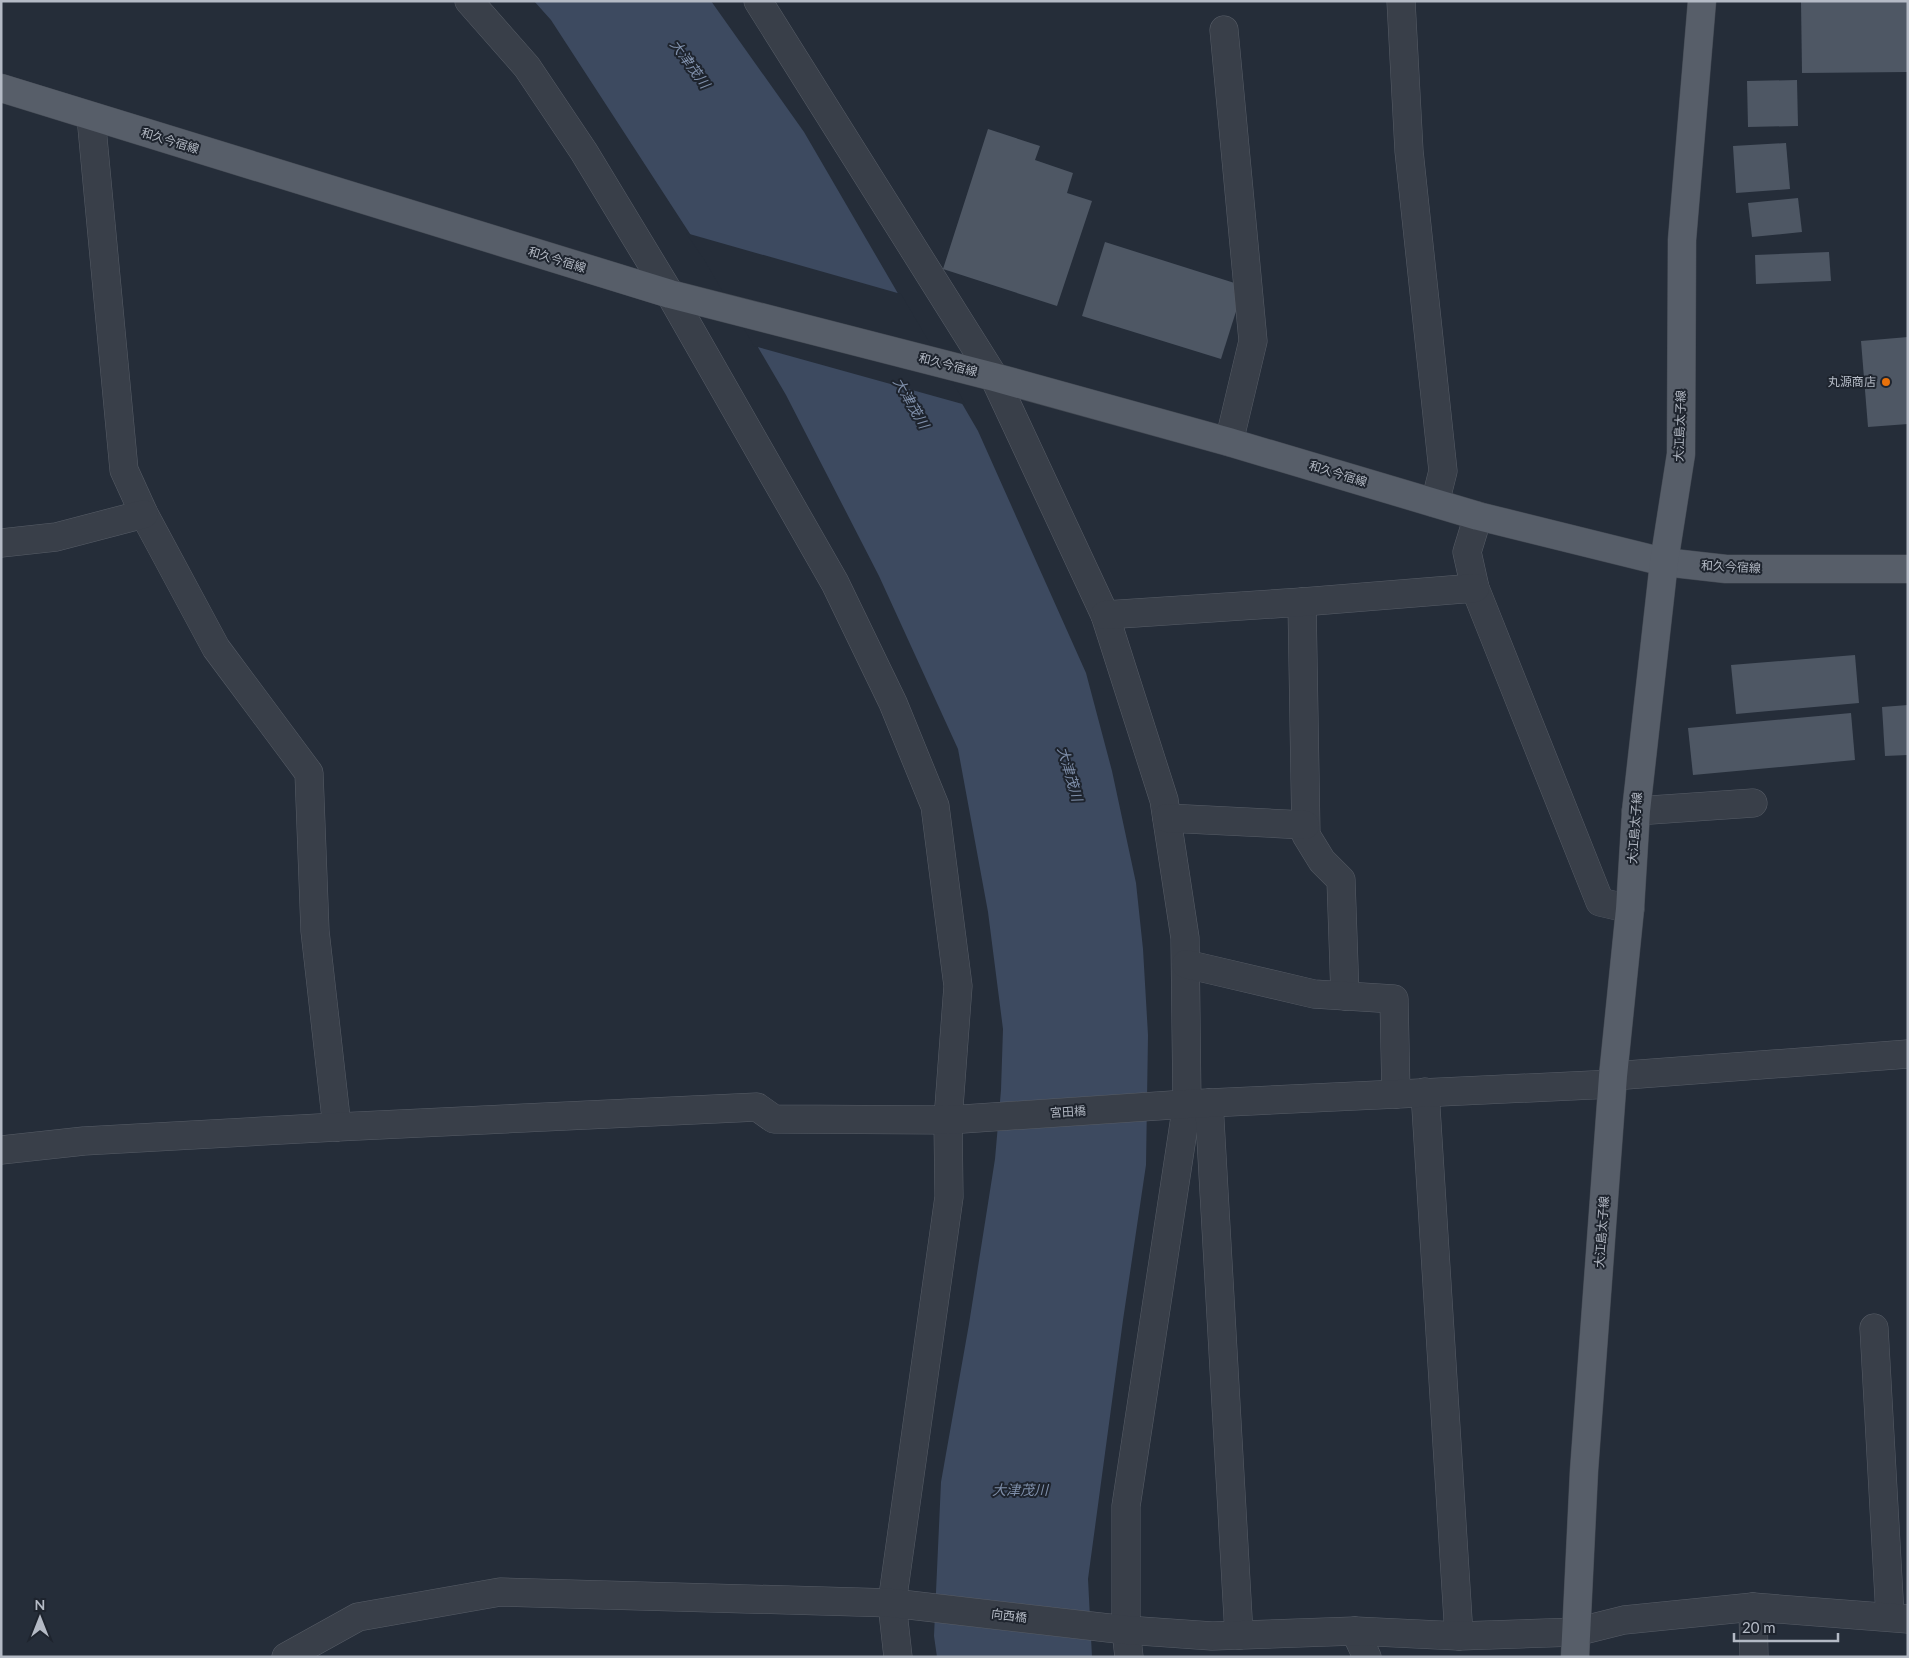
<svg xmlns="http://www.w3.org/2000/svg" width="1909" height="1658" font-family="Lato,'Noto Sans JP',sans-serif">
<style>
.water{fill:#3d4a60}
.pier{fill:#252d39}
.building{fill:#4e5764}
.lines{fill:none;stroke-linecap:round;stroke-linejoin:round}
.minor-casing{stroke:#575d67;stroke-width:29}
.major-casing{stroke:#424852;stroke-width:29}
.minor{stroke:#393f49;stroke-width:28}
.major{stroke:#575e69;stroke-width:28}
.food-dot{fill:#e8710a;stroke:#1e242e;stroke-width:2}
.labels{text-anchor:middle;stroke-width:4;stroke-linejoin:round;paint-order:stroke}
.street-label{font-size:12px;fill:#b4bac5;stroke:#1e242e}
.poi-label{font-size:12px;fill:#b4bac5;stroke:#1e242e;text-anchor:end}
.water-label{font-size:14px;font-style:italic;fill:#7f8faa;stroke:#1e242e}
</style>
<rect width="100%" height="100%" fill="#252d39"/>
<path class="water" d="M534,1H711L804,132L978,431L1086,673L1112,771L1136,883L1143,949L1148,1035L1146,1165L1123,1320L1088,1579L1092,1657H937L934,1636L941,1482L969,1324L995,1159L1001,1090L1003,1029L988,912L958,749L879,576L786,395L707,260L551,20Z"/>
<path class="pier" d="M686,233L901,294L966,405L754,346L705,261Z"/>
<g class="building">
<path d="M1801,1H1908V72L1802,73Z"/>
<path d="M1797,80L1798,126L1748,127L1747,81Z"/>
<path d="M988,129L1040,146L1035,160L1073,173L1067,193L1092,201L1057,306L943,269Z"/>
<path d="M1786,143L1790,189L1736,193L1733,146Z"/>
<path d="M1798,198L1802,232L1752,237L1748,203Z"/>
<path d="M1105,242L1244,286L1221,359L1082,316Z"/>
<path d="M1829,252L1831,281L1756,284L1755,255Z"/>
<path d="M1908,337V424L1868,427L1861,341Z"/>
<path d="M1855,655L1859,703L1736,714L1731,665Z"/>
<path d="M1908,705V755L1885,756L1882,707Z"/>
<path d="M1851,713L1855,760L1693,775L1688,728Z"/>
</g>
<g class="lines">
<defs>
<g id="minor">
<path d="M469,1L527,67L584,152L670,294L835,583L893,703L935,806L958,986L948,1120L949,1197L892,1603L898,1657"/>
<path d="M758,1L994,377L1105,615L1164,800L1185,938L1187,1104L1126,1506V1630L1129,1657"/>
<path d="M1401,1L1409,151L1443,471L1435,503"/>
<path d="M1224,30L1253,341L1229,442"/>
<path d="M91,117L124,470L144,514L216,648L309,773L315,931L337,1127"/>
<path d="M1478,516L1467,552L1475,588L1600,902L1630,909"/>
<path d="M1,543L56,537L144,514"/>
<path d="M1302,602L1306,835L1322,861L1341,880L1345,996"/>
<path d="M1105,615L1302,602L1475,588"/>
<path d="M1636,811L1753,803"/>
<path d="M1167,818L1305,825"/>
<path d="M1186,964L1314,994L1394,999L1396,1094"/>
<path d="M1613,1076L1908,1054"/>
<path d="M1425,1092L1459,1636"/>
<path d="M1209,1103L1239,1635"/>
<path d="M1,1150L84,1141L337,1127L757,1107L774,1119L948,1120L1187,1104L1613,1084"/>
<path d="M1874,1328L1890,1616"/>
<path d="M1753,1607L1754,1657"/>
<path d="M1355,1631L1367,1657"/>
<path d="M286,1657L358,1617L500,1592L892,1603L1126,1630L1212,1636L1355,1631L1459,1636L1576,1632L1624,1620L1753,1607L1908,1619"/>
</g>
<g id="major">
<path d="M1,88L670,294L994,377L1229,442L1478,516L1664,562L1726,569H1908"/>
<path d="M1575,1657L1584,1471L1613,1076L1630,909L1636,811L1664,562L1681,454L1682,240L1702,1"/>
</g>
</defs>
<use href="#minor" class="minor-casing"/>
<use href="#major" class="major-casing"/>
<use href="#minor" class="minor"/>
<use href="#major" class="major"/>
</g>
<circle class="food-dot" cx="1886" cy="382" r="5"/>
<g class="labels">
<g class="street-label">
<text transform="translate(170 141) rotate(17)" y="4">和久今宿線</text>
<text transform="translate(557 260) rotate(17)" y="4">和久今宿線</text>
<text transform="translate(948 365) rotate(14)" y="4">和久今宿線</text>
<text transform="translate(1680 426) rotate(-88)" y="4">大江島太子線</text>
<text transform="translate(1338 474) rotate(17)" y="4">和久今宿線</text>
<text transform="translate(1731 567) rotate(3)" y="4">和久今宿線</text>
<text transform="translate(1635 828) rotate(-86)" y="4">大江島太子線</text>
<text transform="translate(1068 1112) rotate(-4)" y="4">宮田橋</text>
<text transform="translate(1602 1232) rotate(-86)" y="4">大江島太子線</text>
<text transform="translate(1009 1616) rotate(7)" y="4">向西橋</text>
</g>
<g class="poi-label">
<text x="1876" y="386">丸源商店</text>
</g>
<g class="water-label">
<text transform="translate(690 64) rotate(54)" y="5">大津茂川</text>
<text transform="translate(911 403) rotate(60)" y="5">大津茂川</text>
<text transform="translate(1070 774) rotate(74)" y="5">大津茂川</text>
<text x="1020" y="1495">大津茂川</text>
</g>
</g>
<rect width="1909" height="1658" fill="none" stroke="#b4bac5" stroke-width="5"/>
<g transform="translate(40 1618)" stroke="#1e242e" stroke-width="4" paint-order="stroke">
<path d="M0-4L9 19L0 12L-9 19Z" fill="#b4bac5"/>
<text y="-8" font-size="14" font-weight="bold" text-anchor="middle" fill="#b4bac5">N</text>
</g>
<path d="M1734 1633v8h104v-8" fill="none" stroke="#b4bac5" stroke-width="2.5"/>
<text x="1742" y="1633" font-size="15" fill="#b4bac5" stroke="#1e242e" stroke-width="4" paint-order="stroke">20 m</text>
</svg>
